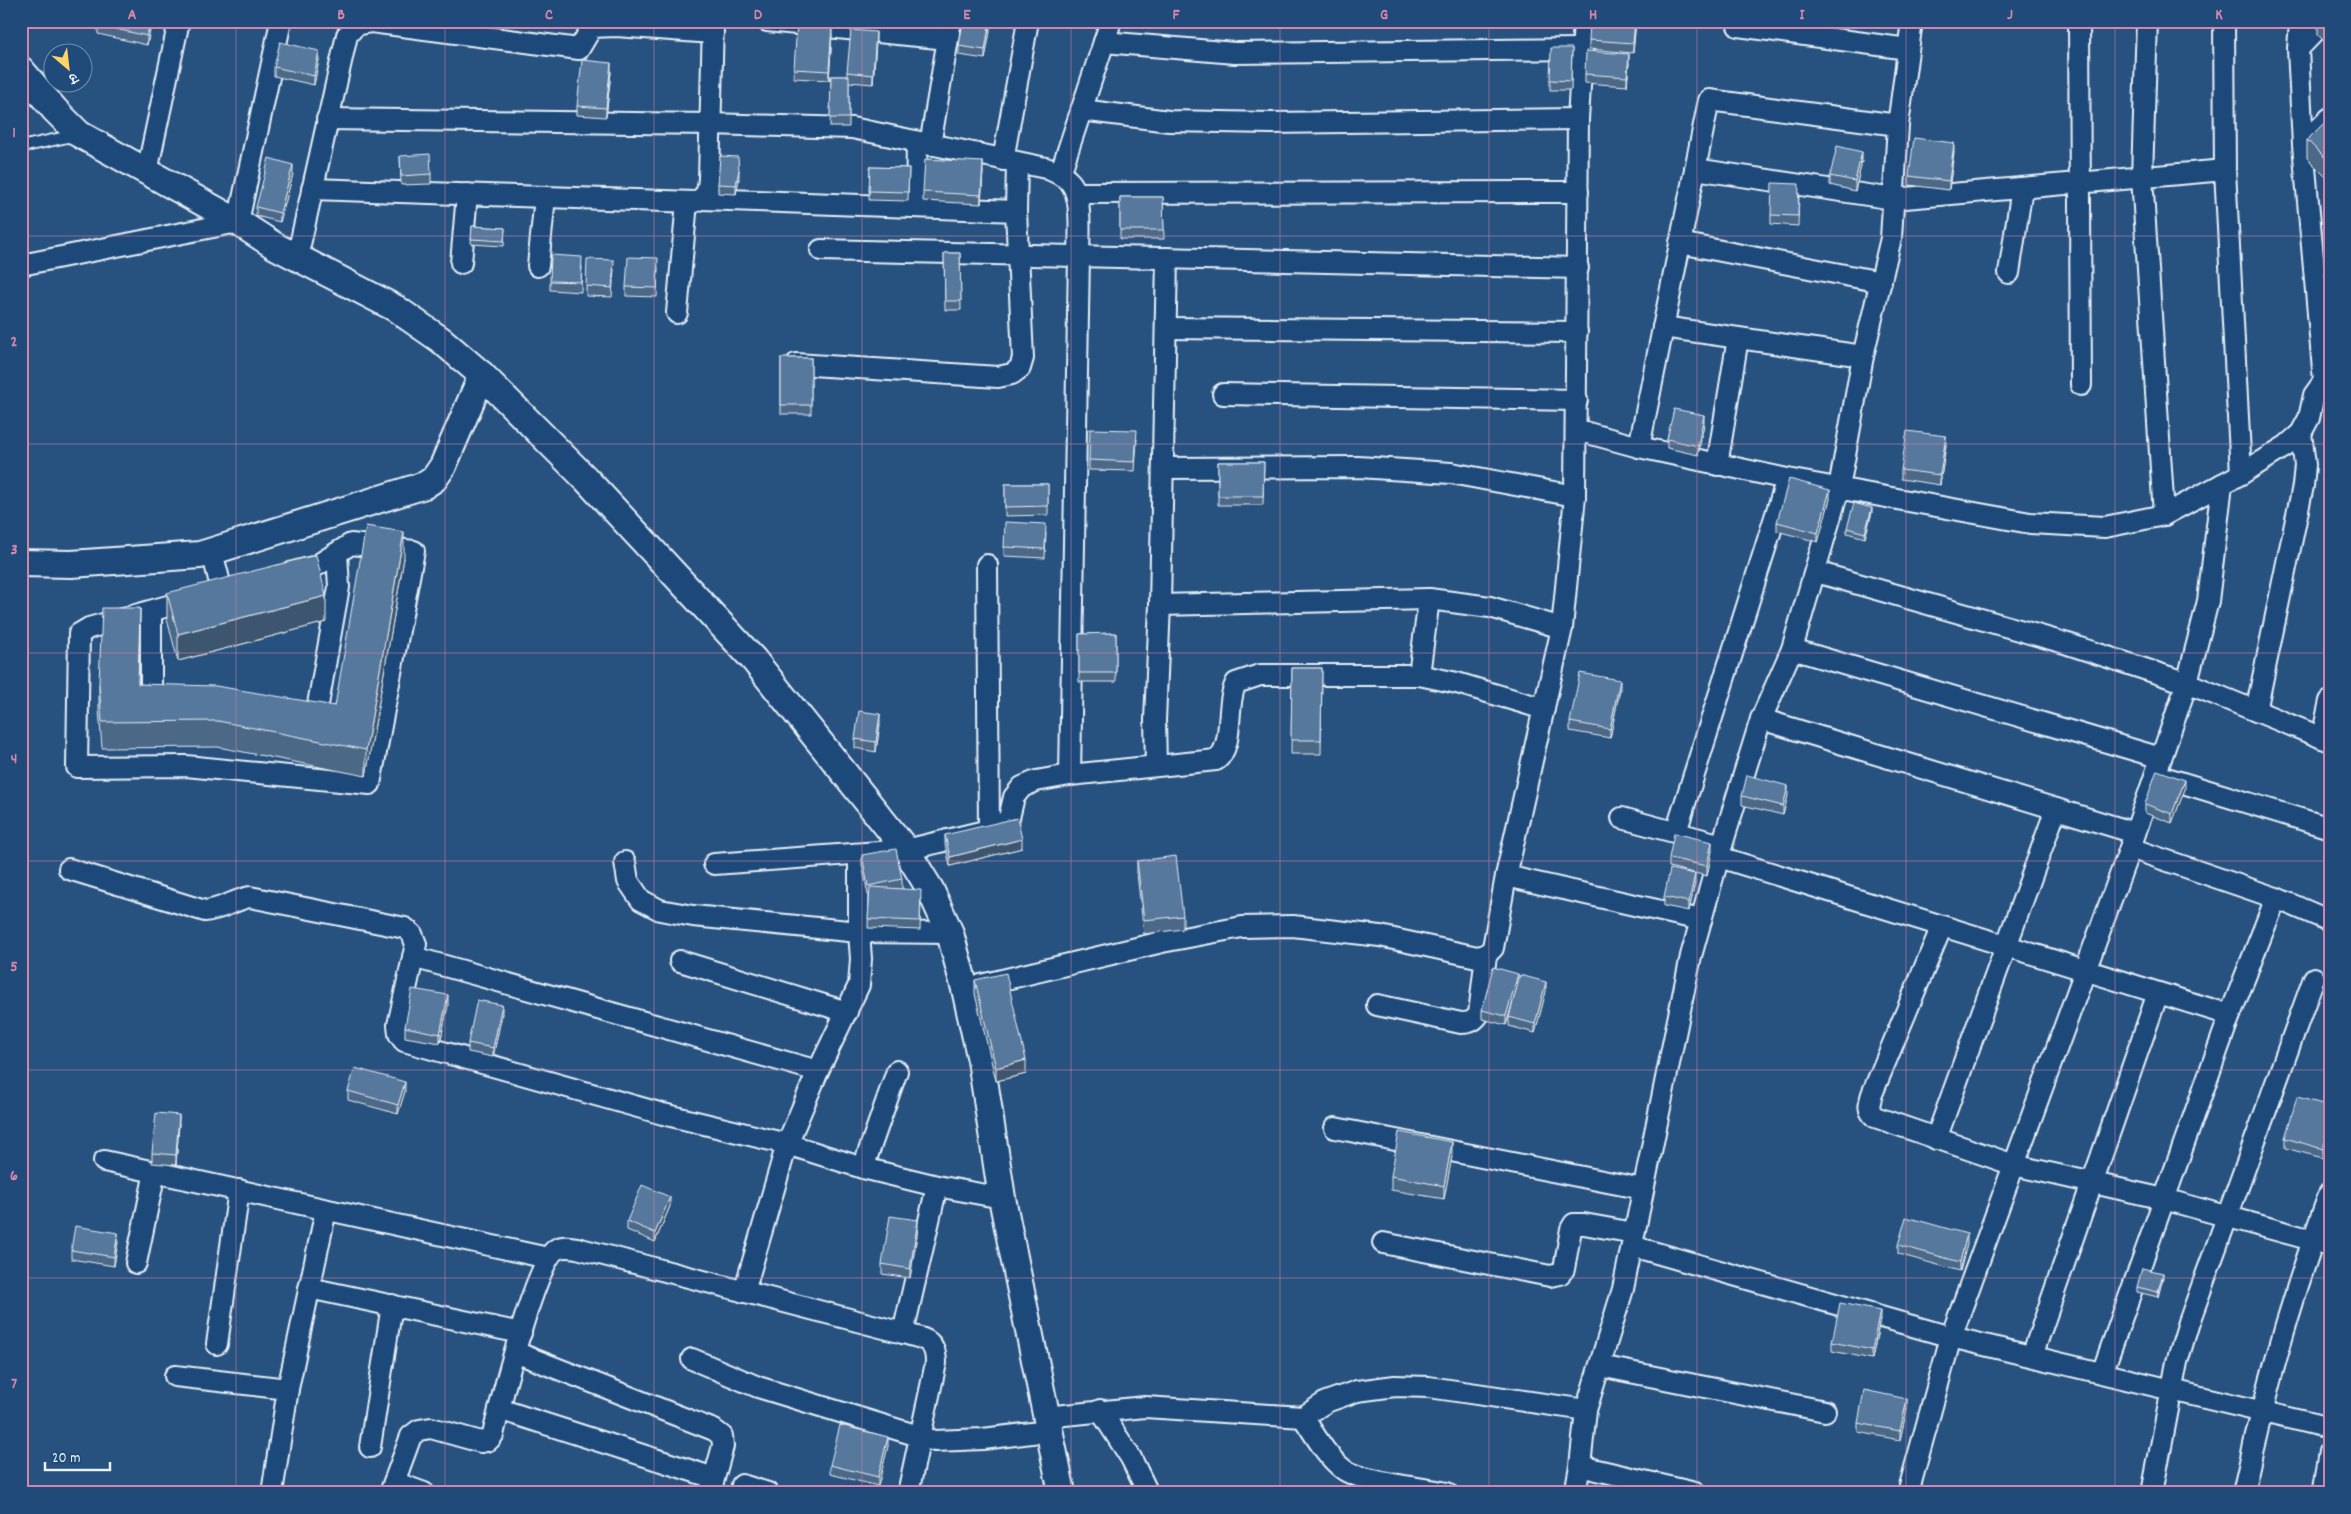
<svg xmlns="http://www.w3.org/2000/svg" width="2351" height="1514" font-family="Dekko,'Playpen Sans Deva',sans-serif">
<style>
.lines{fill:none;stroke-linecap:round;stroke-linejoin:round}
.service-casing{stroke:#e8f1f8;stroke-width:14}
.minor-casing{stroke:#e8f1f8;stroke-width:24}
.tertiary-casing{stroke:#e8f1f8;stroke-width:30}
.service{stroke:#1f4a7a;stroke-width:10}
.minor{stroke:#1f4a7a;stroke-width:20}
.tertiary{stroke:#1f4a7a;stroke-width:26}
.wall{fill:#4b6787;stroke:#e8f1f8}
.shaded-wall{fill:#3d546e;stroke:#e8f1f8}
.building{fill:#57789d;stroke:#e8f1f8}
.grid{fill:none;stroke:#d584aa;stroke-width:1;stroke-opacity:0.55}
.neatline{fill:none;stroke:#d584aa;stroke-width:2}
.grid-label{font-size:16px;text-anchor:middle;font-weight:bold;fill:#d584aa}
</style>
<rect width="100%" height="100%" fill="#27517f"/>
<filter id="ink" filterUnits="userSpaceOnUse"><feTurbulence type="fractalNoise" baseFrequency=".02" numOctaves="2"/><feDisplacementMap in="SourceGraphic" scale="10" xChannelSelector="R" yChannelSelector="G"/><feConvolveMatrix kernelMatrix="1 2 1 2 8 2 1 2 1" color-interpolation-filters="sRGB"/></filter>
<g filter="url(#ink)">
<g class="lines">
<defs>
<path id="service" d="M21,147L76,135"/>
<g id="minor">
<path d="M767,21L948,39"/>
<path d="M2079,21L2081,385"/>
<path d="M2147,21L2142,177L2164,515"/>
<path d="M2224,21L2225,170L2241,474"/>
<path d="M2300,21L2298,49L2303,145L2324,381"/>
<path d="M1738,26L1908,49"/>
<path d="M1104,42L1235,53L1577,49"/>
<path d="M2298,49L2325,21"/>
<path d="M1081,110L1169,121L1271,123L1578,119"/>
<path d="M327,119L709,124L852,128L1046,168C1054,172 1064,175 1070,182C1083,197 1079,236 1079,256L1070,775"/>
<path d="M2306,141L2330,118"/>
<path d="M930,145L951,21"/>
<path d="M1003,160L1028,21"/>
<path d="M1695,169L1894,199L2225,170"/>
<path d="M147,172L179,21"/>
<path d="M1060,174L1111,21"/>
<path d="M312,189L694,202C707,197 708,191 709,178L713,21"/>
<path d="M1076,193L1578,192"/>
<path d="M702,199L1016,211"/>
<path d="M916,207L917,142"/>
<path d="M1680,243L1881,282"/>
<path d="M821,250L1578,268"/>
<path d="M297,258L347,35L356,25L371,22L579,49L592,27L616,26L713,33"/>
<path d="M461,263L467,194"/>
<path d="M21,265L238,222L281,21"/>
<path d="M538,266L545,197"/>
<path d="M2009,273L2022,188"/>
<path d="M677,313L687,202"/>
<path d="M1663,327L1863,356"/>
<path d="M1166,328L1577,332"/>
<path d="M796,364L998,377L1012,374L1020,368L1023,358L1016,211L1017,163"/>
<path d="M1223,394L1577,400"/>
<path d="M1577,430L1639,447L1787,479L2030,523L2105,527L2164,515L2241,474L2286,446L2301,433L2309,418L2314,395L2324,381L2330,378"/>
<path d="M1639,447L1709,100L1898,125"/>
<path d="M1717,465L1738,338"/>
<path d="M1163,468L1358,467L1451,473L1575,496"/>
<path d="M212,552L222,591L236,588"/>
<path d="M987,565L989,830"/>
<path d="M1816,572L2068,644L2187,683L2330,741"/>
<path d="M193,599L89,628L79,634L77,767L186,766L370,784L414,551L351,544L316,566L293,572"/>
<path d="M1160,605L1429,599L1490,607L1562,628"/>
<path d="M151,611V685L156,700L167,701"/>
<path d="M1792,649L2161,758"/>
<path d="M1419,675L1429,599"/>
<path d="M2256,711L2303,486L2305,465L2301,433"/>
<path d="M300,718H305L317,710L339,587L337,553"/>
<path d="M1761,719L2135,833"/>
<path d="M2322,738L2330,701"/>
<path d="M1156,766L1155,720L1160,605L1167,258"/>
<path d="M2160,776L2330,828"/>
<path d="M1622,818L1722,845"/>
<path d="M1676,832L1787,479"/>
<path d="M2130,848L2276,898L2330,921"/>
<path d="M1719,857L2230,1015"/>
<path d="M625,862L628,881L641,900L660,910L693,916L859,932L950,933"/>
<path d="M714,864L906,850L989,830L1002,825L1009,818L1014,797L1022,787L1036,781L1070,775L1216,760C1235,747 1225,704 1236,683L1260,675H1419L1457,683L1544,709"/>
<path d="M69,869L205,911C223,909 234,900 250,897L405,928L412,934L416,944L398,1025L399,1034L404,1041L663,1114L787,1144L863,1168L937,1186L1002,1198"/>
<path d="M1506,876L1701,920"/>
<path d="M1942,926L1872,1094C1869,1104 1867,1110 1875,1117L2014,1165L2164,1199L2330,1245"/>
<path d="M413,957L818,1071"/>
<path d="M680,961L847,1012"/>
<path d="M981,985L1162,942L1242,927L1293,926L1380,936L1477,957L1486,955L1493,948L1506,876L1562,628L1575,496L1578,119L1584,21"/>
<path d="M1377,1005L1461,1023C1470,1023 1474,1021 1479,1014L1486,955"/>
<path d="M1335,1128L1643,1189"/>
<path d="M1936,1139L2056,809"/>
<path d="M104,1161L548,1258"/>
<path d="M863,1168L897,1071"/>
<path d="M1383,1243L1550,1276L1560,1274L1564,1269L1571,1229L1574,1224H1584L1634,1233"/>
<path d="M1632,1246L1951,1337L2330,1428"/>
<path d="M136,1263L155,1172"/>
<path d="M309,1288L521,1333"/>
<path d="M744,1292L787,1144L818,1071L859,985L861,959L859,932V854"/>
<path d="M217,1344L239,1190"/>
<path d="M515,1352L714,1430L722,1436L723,1446L710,1493"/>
<path d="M2032,1356L2158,993"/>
<path d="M692,1359L758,1387L935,1441L983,1439L1048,1431"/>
<path d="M1600,1366L1825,1411"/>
<path d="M2102,1373L2230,1015L2276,898"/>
<path d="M175,1376L288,1389"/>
<path d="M499,1409L714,1478"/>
<path d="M1100,1410L1131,1458L1148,1493"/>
<path d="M1045,1417L1145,1407L1303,1417"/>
<path d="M370,1447L392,1305"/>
<path d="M1580,1466L1695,1493"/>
<path d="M394,1482L424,1493"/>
<path d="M742,1485L768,1493"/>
<path d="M272,1493L288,1389L326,1210"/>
<path d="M390,1493L411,1436L419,1430L431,1428L481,1442L489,1440L493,1435C500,1404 535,1265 555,1250C562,1245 570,1247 577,1248L903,1333"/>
<path d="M908,1493L936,1363C936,1338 923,1339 903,1333L937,1186"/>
<path d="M1447,1493C1425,1488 1358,1482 1343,1469C1326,1456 1315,1435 1303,1417L1326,1402L1357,1391L1395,1386L1429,1387L1586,1410"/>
<path d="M1575,1493L1580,1466L1586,1410L1623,1289L1691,956L1722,845L1761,719L1792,649L1839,488L1863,356L1891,238L1898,125L1912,21"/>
<path d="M1908,1493L1951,1337L2130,848L2187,683L2208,601L2222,484"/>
<path d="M2152,1493L2177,1362L2189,1322L2314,978"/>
<path d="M2243,1493C2265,1390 2294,1290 2330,1192"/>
<path d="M2323,1493L2330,1451"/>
</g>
<g id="tertiary">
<path d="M21,70L55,110L79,134L238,222L275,246L395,308L441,340L482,375L586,479L754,660L906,850L930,889L950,933L965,989L981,1060L1002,1198L1062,1493"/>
<path d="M21,563L71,564L200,555L425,485L434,479L443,466L482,375"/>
</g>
</defs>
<use href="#service" class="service-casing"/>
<use href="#minor" class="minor-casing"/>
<use href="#tertiary" class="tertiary-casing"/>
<use href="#service" class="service"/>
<use href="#minor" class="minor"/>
<use href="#tertiary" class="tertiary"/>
</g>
<g class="wall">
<path d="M151,21V25L147,45L98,34V25Z"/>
<path d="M316,21H341L340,28Z"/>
<path d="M1636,21L1633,53L1589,49V40Z"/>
<path d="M2318,21H2330V47L2318,35Z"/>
<path d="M990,31L985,59L959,55V46Z"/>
<path d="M832,34L829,80L794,78V69Z"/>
<path d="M876,41L873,84L849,82V127H830L831,76H847V72Z"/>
<path d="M1572,48L1571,90H1550V80Z"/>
<path d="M319,60L314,85L274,76V67Z"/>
<path d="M1629,63L1627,86L1585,83V74Z"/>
<path d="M611,72L606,117L577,115V106Z"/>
<path d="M2330,127V181L2307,158V140Z"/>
<path d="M1954,152L1949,190L1909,185V176Z"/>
<path d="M400,156L431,174V184L401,185Z"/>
<path d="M1862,161L1855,191L1830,185V176Z"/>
<path d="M870,167L909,168L908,201L869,200Z"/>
<path d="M983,171L981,204L923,201V192Z"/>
<path d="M293,174L280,222L256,216V207Z"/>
<path d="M739,179L736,194L718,193V184Z"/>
<path d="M1799,193L1798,226L1771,224V215Z"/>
<path d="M1120,197H1163L1164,239H1120Z"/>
<path d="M472,226L505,228L504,246L471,244Z"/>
<path d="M944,253H960L961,310H945Z"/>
<path d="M582,266L581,292L550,290V281Z"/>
<path d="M658,267L657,297L626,296V287Z"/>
<path d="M614,269L612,297L586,296V286Z"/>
<rect x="781" y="358" width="30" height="56"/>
<path d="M1704,424L1698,455L1667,448V439Z"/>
<path d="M1137,439L1135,471L1089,470V460Z"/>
<path d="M1946,445L1940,485L1901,479V470Z"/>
<path d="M1218,462H1264L1263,505H1218Z"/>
<path d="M1005,484H1048V515L1005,516Z"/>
<path d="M1830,499L1818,542L1777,531V522Z"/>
<path d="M1872,512L1865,538L1847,533V528Z"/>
<path d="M1046,533L1045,558L1004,556V547Z"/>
<path d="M404,558L366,776L218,747L102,748L99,710V684L140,634L139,684L335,706Z"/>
<path d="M167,593L326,622L178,661L167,619Z"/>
<path d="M1116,633V682H1079V634Z"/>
<path d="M1292,668H1322L1321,754H1291Z"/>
<path d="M1620,689L1610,738L1570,731V722Z"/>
<path d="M880,724L876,752L855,748V739Z"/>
<path d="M2185,789L2172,823L2145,813V804Z"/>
<path d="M1788,795L1783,815L1742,805V796Z"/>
<path d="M945,835L1022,848L950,866L945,844Z"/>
<path d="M1712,851L1707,876L1669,867V858Z"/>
<path d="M862,855L902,879V888L921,899L920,930L868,928L869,895H868L862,864Z"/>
<path d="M1137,861L1183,916V929L1144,934L1137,874Z"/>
<path d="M1695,883L1689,911L1664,906V897Z"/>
<path d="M975,980L1026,1074L996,1081L975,994Z"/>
<path d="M1518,983L1506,1025L1482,1019V1010Z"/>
<path d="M1546,991L1535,1033L1509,1026V1017Z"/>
<path d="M448,1005L440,1043L405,1037V1027Z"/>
<path d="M502,1014L493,1057L468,1052V1043Z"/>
<path d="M348,1091H405L398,1114L348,1100Z"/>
<path d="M2330,1106L2323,1158L2285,1148V1138Z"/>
<path d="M179,1124L176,1165L152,1163V1153Z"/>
<path d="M1452,1156L1444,1199L1391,1190V1176Z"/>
<path d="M670,1206L655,1242L627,1230V1221Z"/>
<path d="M918,1229L910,1278L882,1274V1264Z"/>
<path d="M118,1242L114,1266L71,1259V1250Z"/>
<path d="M1967,1244L1960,1271L1898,1254V1245Z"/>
<path d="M2163,1277L2158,1297L2137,1292V1287Z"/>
<path d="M1880,1320L1872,1359L1832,1351V1342Z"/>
<path d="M1907,1408L1900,1440L1858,1432V1423Z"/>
<path d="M888,1446L878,1486L830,1474V1465Z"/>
</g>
<g class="shaded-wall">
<path d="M150,21H151V25L147,45V36Z"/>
<path d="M990,21V31L985,59V50Z"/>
<path d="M1635,21H1636L1633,53V43Z"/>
<path d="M832,25V34L829,80V71Z"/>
<path d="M876,32V41L873,84V75Z"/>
<path d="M319,51V60L314,85V76Z"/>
<path d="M1629,54V63L1627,86V77Z"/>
<path d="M611,63V72L606,117V108Z"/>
<path d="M1954,143V152L1949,190V181Z"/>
<path d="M1862,152V161L1855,191V181Z"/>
<path d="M983,162V171L981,204V195Z"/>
<path d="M293,165V174L280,222V213Z"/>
<path d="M739,170V179L736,194V185Z"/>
<path d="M1704,415V424L1698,455V446Z"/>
<path d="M1946,436V445L1940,485V475Z"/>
<path d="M1830,490V499L1818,542V533Z"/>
<path d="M1872,508V512L1865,538V533Z"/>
<path d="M404,532V558L366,776V750Z"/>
<path d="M326,596V622L178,661V634Z"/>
<path d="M140,608V634L138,710V684Z"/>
<path d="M1620,680V689L1610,738V729Z"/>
<path d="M880,714V724L876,752V742Z"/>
<path d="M2185,780V789L2172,823V814Z"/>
<path d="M1788,786V795L1783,815V806Z"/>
<path d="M1022,839V848L950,866V857Z"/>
<path d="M1712,842V851L1707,876V866Z"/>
<path d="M1695,874V883L1689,911V902Z"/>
<path d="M1518,974V983L1506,1025V1016Z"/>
<path d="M1546,982V991L1535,1033V1024Z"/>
<path d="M448,995V1005L440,1043V1034Z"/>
<path d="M502,1005V1014L493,1057V1048Z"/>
<path d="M1026,1060V1074L996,1081V1068Z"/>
<path d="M405,1082V1091L398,1114V1105Z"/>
<path d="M179,1115V1124L176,1165V1155Z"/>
<path d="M2330,1125V1134L2323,1158V1149Z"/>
<path d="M1452,1142V1156L1444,1199V1186Z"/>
<path d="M670,1197V1206L655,1242V1233Z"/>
<path d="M918,1220V1229L910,1278V1269Z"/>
<path d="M118,1233V1242L114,1266V1257Z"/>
<path d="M1967,1234V1244L1960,1271V1262Z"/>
<path d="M2163,1273V1277L2158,1297V1292Z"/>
<path d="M1880,1311V1320L1872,1359V1350Z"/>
<path d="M1907,1399V1408L1900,1440V1431Z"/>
<path d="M888,1437V1446L878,1486V1477Z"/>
</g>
<g class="building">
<path d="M99,21H150L147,36L98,25Z"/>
<path d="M963,21H990L985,50L959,46Z"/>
<path d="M1590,21H1635L1633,43L1589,40Z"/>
<path d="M2322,21H2330V29Z"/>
<path d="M797,23L832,25L829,71L794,69Z"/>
<path d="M851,30L876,32L873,75L847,72Z"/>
<path d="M280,42L319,51L314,76L274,67Z"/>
<path d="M1551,48H1572L1571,81L1550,80Z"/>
<path d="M1586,51L1629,54L1627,77L1585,74Z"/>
<path d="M582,60L611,63L606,108L577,106Z"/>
<path d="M831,76H849V118H830Z"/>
<path d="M2325,122L2330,127V163L2307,140Z"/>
<path d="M1914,138L1954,143L1949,181L1909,176Z"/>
<path d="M1837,146L1862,152L1855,181L1830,176Z"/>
<path d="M430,154L431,174L401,176L400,156Z"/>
<path d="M720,156L738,157L739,170L736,185L718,184Z"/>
<path d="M269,158L293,165L280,213L256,207Z"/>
<path d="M925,159L983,162L981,195L923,192Z"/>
<path d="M870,167L909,168L908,192L869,191Z"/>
<path d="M1772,183L1799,184L1798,216L1771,215Z"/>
<path d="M1120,197H1163L1164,230H1120Z"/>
<path d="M472,226L505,228L504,241L471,239Z"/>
<path d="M944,253H960L961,301H945Z"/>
<path d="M551,255L582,257L581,282L550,281Z"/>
<path d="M628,257L658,258L657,288L626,287Z"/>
<path d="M587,259L614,260L612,288L586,286Z"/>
<rect x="781" y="358" width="30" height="47"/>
<path d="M1674,409L1704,415L1698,446L1667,439Z"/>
<path d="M1090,429L1137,430L1135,462L1089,460Z"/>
<path d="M1907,431L1946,436L1940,475L1901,470Z"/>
<path d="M1218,462H1264L1263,496H1218Z"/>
<path d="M1789,479L1830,490L1818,533L1777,522Z"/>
<path d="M1005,484H1048V506L1005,507Z"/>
<path d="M1854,503L1872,508L1865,533L1847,528Z"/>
<path d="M1005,522L1046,524L1045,549L1004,547Z"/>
<path d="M366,526L404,532L366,750L218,721L102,722L99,684L102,608H140L138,684L216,686L335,706Z"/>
<path d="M316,555L326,596L178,634L167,593Z"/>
<path d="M1116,633V673H1079V634Z"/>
<path d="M1292,668H1322L1321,740H1291Z"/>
<path d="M1580,673L1620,680L1610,729L1570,722Z"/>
<path d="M859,711L880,714L876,742L855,739Z"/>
<path d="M2157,770L2185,780L2172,814L2145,804Z"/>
<path d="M1747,775L1788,786L1783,806L1742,796Z"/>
<path d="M1017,818L1022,839L950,857L945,835Z"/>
<path d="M1674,833L1712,842L1707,866L1669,858Z"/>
<path d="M896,849L902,879L868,886L862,855Z"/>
<path d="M1176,856L1183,916L1144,920L1137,861Z"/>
<path d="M1670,869L1695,874L1689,902L1664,897Z"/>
<path d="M870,887L921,890L920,921L868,919Z"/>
<path d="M1493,967L1518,974L1506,1016L1482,1010Z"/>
<path d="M1006,973L1026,1060L996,1068L975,980Z"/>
<path d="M1520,975L1546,982L1535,1024L1509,1017Z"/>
<path d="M412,989L448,995L440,1034L405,1027Z"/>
<path d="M477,1000L502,1005L493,1048L468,1043Z"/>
<path d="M355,1068L405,1082L398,1105L348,1091Z"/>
<path d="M2297,1097L2330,1106V1125L2323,1149L2285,1138Z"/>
<path d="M156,1113L179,1115L176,1155L152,1153Z"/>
<path d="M1399,1132L1452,1142L1444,1186L1391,1176Z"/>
<path d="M642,1185L670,1197L655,1233L627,1221Z"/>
<path d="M890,1216L918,1220L910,1269L882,1264Z"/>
<path d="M1906,1217L1967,1234L1960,1262L1898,1245Z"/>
<path d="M75,1226L118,1233L114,1257L71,1250Z"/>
<path d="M2142,1268L2163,1273L2158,1292L2137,1287Z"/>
<path d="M1840,1303L1880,1311L1872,1350L1832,1342Z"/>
<path d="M1864,1390L1907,1399L1900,1431L1858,1423Z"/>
<path d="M840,1425L888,1437L878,1477L830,1465Z"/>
</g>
</g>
<path class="grid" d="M236,21V1493M445,21V1493M654,21V1493M862,21V1493M1071,21V1493M1280,21V1493M1489,21V1493M1697,21V1493M1906,21V1493M2115,21V1493M21,236H2330M21,444H2330M21,653H2330M21,861H2330M21,1070H2330M21,1278H2330"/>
<rect width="2351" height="1514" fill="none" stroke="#1f4a7a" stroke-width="55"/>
<g transform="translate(68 68) rotate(152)"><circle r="24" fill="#1f4a7a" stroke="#6f8dac"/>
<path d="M0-4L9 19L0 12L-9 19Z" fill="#ffd166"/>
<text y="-8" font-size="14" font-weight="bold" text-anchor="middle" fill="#e8f1f8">उ</text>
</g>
<path d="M45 1462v8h65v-8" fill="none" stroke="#e8f1f8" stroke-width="2.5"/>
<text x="52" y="1462" font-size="15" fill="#e8f1f8" stroke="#1f4a7a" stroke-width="4" paint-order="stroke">20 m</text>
<rect x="28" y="28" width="2296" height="1458" class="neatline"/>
<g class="grid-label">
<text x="132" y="19">A</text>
<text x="341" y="19">B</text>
<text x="549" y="19">C</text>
<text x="758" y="19">D</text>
<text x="967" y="19">E</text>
<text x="1176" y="19">F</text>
<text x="1384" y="19">G</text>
<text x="1593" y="19">H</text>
<text x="1802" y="19">I</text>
<text x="2010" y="19">J</text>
<text x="2219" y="19">K</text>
<text x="14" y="137">1</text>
<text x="14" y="346">2</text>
<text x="14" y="554">3</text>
<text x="14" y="763">4</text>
<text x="14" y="971">5</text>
<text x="14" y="1180">6</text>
<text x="14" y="1388">7</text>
</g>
</svg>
